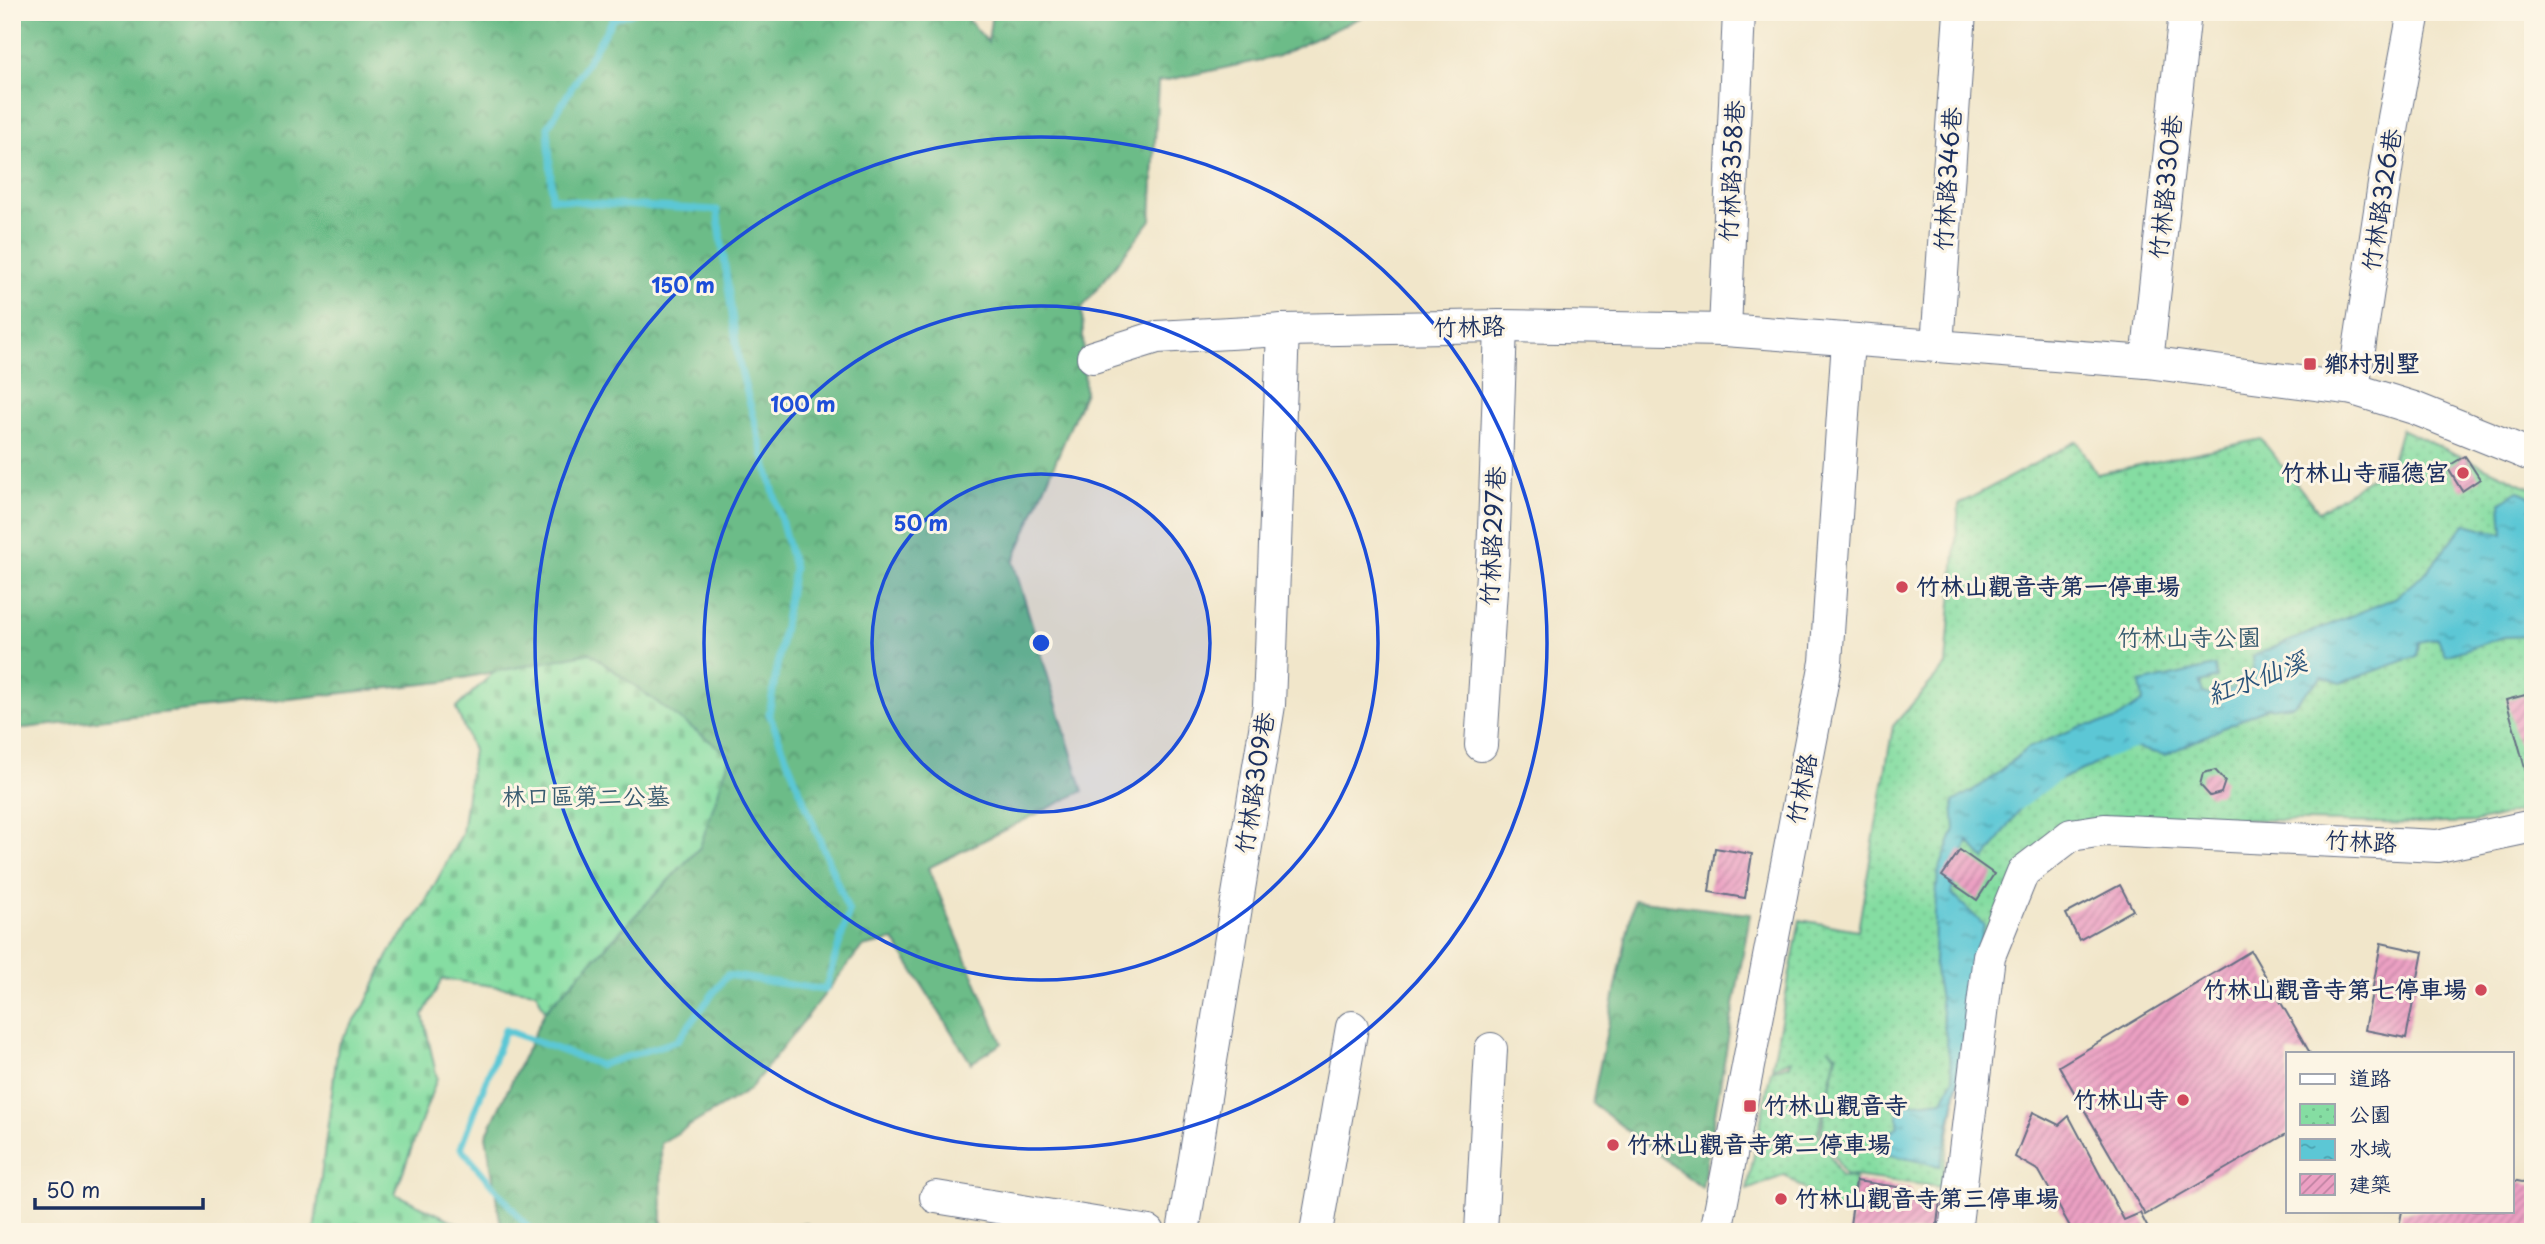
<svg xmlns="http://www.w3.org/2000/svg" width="2545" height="1244" font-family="'Playpen Sans','LXGW WenKai TC',sans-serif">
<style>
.forest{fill:url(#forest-crowns);stroke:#447673;stroke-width:2}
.cemetery{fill:url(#cemetery-stones);stroke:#508680;stroke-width:2}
.park{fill:url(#park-dots);stroke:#508680;stroke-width:2}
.water{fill:url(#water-ripples);stroke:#3c7b9a;stroke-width:2}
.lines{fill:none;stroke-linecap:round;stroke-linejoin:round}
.stream{stroke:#5cc7d5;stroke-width:7}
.building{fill:url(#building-hatch)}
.minor-casing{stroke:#666f84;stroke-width:34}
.minor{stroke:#fff;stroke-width:32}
.ring{fill:none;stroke:#1d4ed8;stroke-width:3.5}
.poi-dot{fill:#d1495b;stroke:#fcf5e5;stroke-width:2.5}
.labels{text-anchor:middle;stroke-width:6;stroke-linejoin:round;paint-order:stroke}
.street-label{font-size:24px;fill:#1b2f5e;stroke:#fcf5e5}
.poi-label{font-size:24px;font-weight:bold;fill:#1b2f5e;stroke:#fcf5e5;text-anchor:start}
.park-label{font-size:24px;fill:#365a6f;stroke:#fcf5e5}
.water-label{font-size:26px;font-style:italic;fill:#2b557c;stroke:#fcf5e5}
.centre{fill:#1d4ed8;stroke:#fcf5e5;stroke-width:3.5}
.ring-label{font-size:21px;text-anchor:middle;font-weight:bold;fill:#1d4ed8;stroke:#fcf5e5;stroke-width:6;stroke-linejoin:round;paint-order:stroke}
</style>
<defs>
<pattern id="forest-crowns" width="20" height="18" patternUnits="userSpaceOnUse" patternTransform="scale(1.75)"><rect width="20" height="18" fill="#6cbc88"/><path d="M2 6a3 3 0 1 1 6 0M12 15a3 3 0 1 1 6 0" fill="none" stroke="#589972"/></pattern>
<pattern id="cemetery-stones" width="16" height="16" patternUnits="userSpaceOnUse" patternTransform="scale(1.75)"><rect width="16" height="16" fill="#85dda2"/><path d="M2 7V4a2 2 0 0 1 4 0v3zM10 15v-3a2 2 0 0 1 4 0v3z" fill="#72be8e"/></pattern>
<pattern id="park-dots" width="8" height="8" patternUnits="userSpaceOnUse" patternTransform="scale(1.75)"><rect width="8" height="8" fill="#85dda2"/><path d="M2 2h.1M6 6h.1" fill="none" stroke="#72be8e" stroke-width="1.8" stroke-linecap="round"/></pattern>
<pattern id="water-ripples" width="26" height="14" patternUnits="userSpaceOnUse" patternTransform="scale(1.75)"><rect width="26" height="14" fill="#5cc7d5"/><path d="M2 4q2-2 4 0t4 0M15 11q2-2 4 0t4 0" fill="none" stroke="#4ba2b0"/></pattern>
<pattern id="building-hatch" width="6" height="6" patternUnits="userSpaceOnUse" patternTransform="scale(1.75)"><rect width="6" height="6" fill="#eca0c3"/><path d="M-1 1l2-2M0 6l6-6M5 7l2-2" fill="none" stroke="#be83a2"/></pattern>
</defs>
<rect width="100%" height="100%" fill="#fcf5e5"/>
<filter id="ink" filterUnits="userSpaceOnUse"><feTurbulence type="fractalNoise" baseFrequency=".0143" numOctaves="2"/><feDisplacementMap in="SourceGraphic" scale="14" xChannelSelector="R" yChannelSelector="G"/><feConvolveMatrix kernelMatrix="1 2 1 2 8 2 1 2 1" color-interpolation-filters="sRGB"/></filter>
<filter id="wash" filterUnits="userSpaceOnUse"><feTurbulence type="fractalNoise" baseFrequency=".00686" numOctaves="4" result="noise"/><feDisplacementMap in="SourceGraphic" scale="28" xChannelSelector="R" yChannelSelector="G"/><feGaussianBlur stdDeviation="1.57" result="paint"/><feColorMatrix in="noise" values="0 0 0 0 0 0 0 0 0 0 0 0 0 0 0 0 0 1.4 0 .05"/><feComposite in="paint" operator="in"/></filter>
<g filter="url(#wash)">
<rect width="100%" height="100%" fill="#f1e6ca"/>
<g class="forest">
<path d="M12,12H961L988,42L992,12H1372L1276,57L1158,82L1151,220L1082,308L1085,392L1013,562L1083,791L928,868L1002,1043L971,1063L894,940L862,947L749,1090L661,1143L662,1232H502L486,1136L545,1011L700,847L590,653L443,682L16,729L12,723Z"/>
<path d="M1634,900L1750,914L1702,1188L1592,1103Z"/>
<path d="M805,1223L818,1232H766Z"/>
</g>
<path class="cemetery" d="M590,653L730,756L700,847L545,1011L536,992L442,979L423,1015L437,1078L395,1194L476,1232H314L338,1045L365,1005L391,950L420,912L462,834L473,750L456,708L494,672Z"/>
<path class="park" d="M2401,429L2533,489V808L2476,822L2417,824L2119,816L2065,823L1974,980L1941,1187L1845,1175L1821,1131L1837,1055L1828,1048L1836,1055L1818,1132L1841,1176L1855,1178L1852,1210L1830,1209L1785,1175L1747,1190L1771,1070L1790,1065L1792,1060L1772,1068L1800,920L1858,930L1893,726L1946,665L1959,504L2077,441L2097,474L2261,439L2319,512L2391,464Z"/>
<path class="water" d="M2519,491L2533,498V636L2504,637L2445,656L2438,638L2419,642L2417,656L2341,683L2322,677L2293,705L2266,708L2165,755L2123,745L2090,767L2032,791L1985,860L1968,841L1951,893L1984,925C1969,1006 1960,1087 1940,1166L1882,1153L1876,1144L1898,1126V1105L1943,1100L1953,1079L1934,964L1935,913L1938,873L1955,829L1953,802L1988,781L2028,748L2079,727L2114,721L2143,701L2140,683L2215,666L2217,678L2200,683L2203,693L2212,696L2238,686L2244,676L2254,671L2253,656L2395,598L2427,571L2465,524L2503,534L2501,502Z"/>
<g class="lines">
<g class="stream">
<path d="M2106,755L2137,744"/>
<path d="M2019,806L2057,778"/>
<path d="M532,1232L461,1148L505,1030L600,1065L677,1041L727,975L825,990L849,912L769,714L794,568L739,363L717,210L599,204L552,198L548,127L613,19L633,12"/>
</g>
</g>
<g id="blocks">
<g class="building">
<path d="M2465,456L2480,479L2462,491L2447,467Z"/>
<path d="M2533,693V785L2530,786L2506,700Z"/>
<path d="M2215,770L2225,781L2221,793L2210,796L2200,785L2203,773Z"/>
<path d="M1715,848L1752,854L1745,898L1709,892Z"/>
<path d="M1960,850L1994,874L1977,900L1942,876Z"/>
<path d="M2120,885L2133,910L2079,940L2066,914Z"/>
<path d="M2381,943L2423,952L2406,1038L2365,1030Z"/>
<path d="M2251,951L2310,1053H2288V1133L2145,1215L2059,1066Z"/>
<path d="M2033,1112L2059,1125L2069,1116L2124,1220L2140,1213L2150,1232H2073L2039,1171L2015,1157Z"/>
<path d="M2512,1180L2533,1184V1232H2398L2402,1211H2512Z"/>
<path d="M1856,1181L1912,1189L1911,1197L1940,1200L1936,1232H1849Z"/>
</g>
</g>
</g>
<g filter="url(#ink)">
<use href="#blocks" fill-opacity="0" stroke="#666f84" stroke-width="2"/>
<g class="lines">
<defs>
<g id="minor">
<path d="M1725,330L1739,12"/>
<path d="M1937,346L1960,12"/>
<path d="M1093,357L1157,337L1283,330L1501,326L1725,330L2147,362L2353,389L2414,408L2533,456"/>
<path d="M2147,362L2185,12"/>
<path d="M2353,389L2394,118L2414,12"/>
<path d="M1481,745L1493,558L1501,326"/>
<path d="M936,1197L1149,1232"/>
<path d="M1183,1232L1269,705L1283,330"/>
<path d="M1316,1232L1352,1027"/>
<path d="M1481,1232L1491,1049"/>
<path d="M1716,1232L1826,662L1848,341"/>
<path d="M1955,1232L1989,956L2023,872L2071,835L2104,830L2438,846L2533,826"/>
</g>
</defs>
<use href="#minor" class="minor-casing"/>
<use href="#minor" class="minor"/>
</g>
</g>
<circle cx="1041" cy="643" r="169" fill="#1d4ed8" fill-opacity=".12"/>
<g class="ring">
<circle cx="1041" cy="643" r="169"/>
<circle cx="1041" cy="643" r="337"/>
<circle cx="1041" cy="643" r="506"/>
</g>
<g class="poi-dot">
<rect x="2303" y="357" width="14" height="14" rx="3.5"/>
<circle cx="2463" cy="473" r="7"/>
<circle cx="1902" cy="587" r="7"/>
<circle cx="2481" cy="990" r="7"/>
<circle cx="2183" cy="1100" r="7"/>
<rect x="1743" y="1099" width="14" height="14" rx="3.5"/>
<circle cx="1613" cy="1145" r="7"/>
<circle cx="1781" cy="1199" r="7"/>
</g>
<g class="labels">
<g class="street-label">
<text transform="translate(1732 171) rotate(-87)" y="8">竹林路358巷</text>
<text transform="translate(1948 179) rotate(-86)" y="8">竹林路346巷</text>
<text transform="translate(2166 187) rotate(-84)" y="8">竹林路330巷</text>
<text transform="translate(2382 200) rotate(-81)" y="8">竹林路326巷</text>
<text transform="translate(1469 327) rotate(-1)" y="8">竹林路</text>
<text transform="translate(1493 536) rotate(-87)" y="8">竹林路297巷</text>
<text transform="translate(1255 783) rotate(-81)" y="8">竹林路309巷</text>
<text transform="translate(1802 789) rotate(-79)" y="8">竹林路</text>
<text transform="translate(2361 842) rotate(3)" y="8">竹林路</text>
</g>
<g class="poi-label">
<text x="2324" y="372">鄉村別墅</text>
<text x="2449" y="481" text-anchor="end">竹林山寺福德宮</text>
<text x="1916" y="595">竹林山觀音寺第一停車場</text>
<text x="2467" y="998" text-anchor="end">竹林山觀音寺第七停車場</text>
<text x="2169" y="1108" text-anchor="end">竹林山寺</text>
<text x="1764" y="1114">竹林山觀音寺</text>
<text x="1627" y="1153">竹林山觀音寺第二停車場</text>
<text x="1795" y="1207">竹林山觀音寺第三停車場</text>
</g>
<g class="park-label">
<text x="2189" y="646">竹林山寺公園</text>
<text x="586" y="805">林口區第二公墓</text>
</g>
<g class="water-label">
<text transform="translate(2257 678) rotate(-20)" y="9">紅水仙溪</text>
</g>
</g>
<circle cx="1041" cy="643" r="10" class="centre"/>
<g class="ring-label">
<text x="683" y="293">150 m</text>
<text x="803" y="412">100 m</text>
<text x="921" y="531">50 m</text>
</g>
<rect width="2545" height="1244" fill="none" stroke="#fcf5e5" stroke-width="42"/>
<rect x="2286" y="1052" width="228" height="161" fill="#fcf5e5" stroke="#a2a6af" stroke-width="2"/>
<rect x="2300" y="1074" width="35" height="10" fill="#ffffff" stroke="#a2a6af" stroke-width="2"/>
<text x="2349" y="1086" font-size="21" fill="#1b2f5e">道路</text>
<rect x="2300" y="1104" width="35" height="21" fill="url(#park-dots)" stroke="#a2a6af" stroke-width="2"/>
<text x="2349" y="1122" font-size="21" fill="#1b2f5e">公園</text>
<rect x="2300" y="1139" width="35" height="21" fill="url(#water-ripples)" stroke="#a2a6af" stroke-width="2"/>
<text x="2349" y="1156" font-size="21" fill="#1b2f5e">水域</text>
<rect x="2300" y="1174" width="35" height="21" fill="url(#building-hatch)" stroke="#a2a6af" stroke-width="2"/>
<text x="2349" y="1192" font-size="21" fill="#1b2f5e">建築</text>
<path d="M35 1198v10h168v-10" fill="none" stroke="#1b2f5e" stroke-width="3.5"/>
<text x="46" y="1198" font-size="21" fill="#1b2f5e" stroke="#fcf5e5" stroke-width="5" paint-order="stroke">50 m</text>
</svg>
